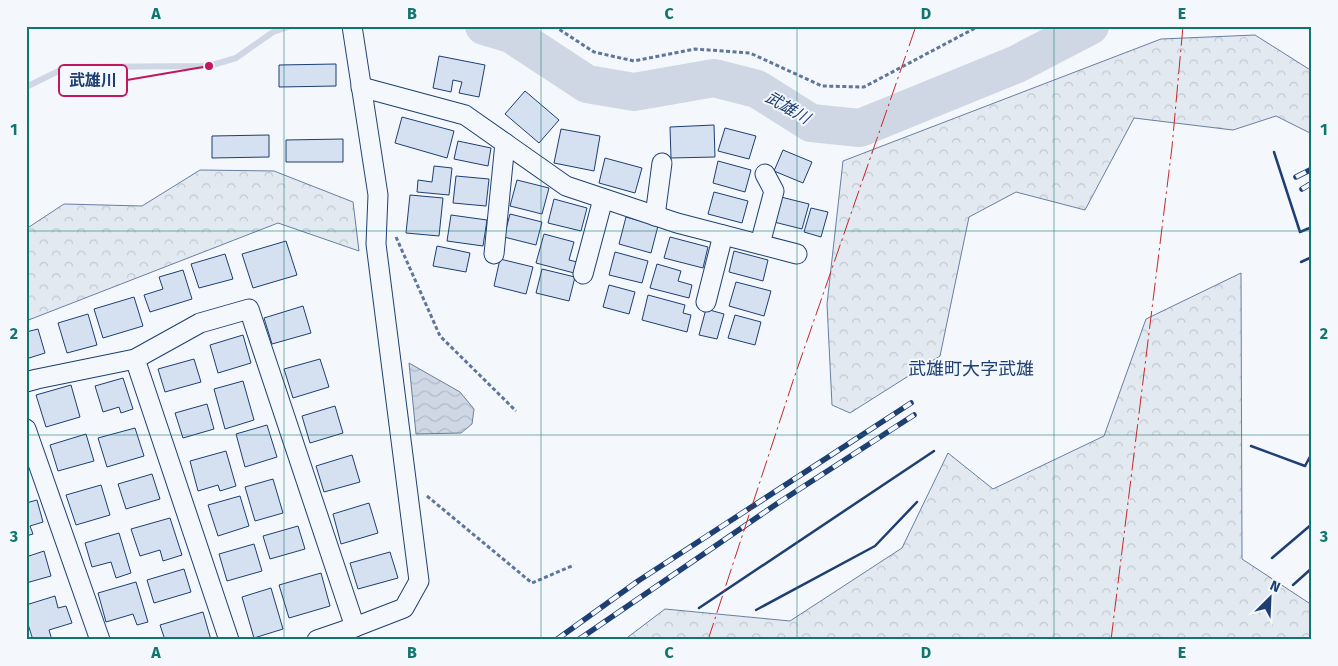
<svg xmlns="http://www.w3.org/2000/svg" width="1338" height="666" font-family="'Fira Sans','Noto Sans JP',sans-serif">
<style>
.forest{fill:url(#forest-crowns);stroke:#687fa3}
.water{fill:url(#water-waves);stroke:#687fa3}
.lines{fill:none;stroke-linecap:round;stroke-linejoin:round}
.stream{stroke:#cfd7e4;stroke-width:6}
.river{stroke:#cfd7e4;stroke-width:38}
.building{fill:#d5e0f0;stroke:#1d3f73}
.street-casing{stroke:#1d3f73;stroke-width:21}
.path{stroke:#5e769c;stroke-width:3;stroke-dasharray:4 2.5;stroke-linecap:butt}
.street{stroke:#f4f7fb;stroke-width:19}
.rail-casing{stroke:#1d3f73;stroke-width:5.5}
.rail{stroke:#f4f7fb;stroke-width:4;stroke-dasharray:11;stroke-linecap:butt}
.wall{stroke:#1d3f73;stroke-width:2.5}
.power{stroke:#c62828;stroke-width:1;stroke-dasharray:18 4 2.5 4;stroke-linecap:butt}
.grid{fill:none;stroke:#0f766e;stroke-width:1;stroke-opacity:0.55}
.labels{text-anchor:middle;stroke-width:4;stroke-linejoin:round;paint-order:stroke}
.water-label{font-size:16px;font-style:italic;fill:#1d3f73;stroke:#f4f7fb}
.quarter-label{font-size:18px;fill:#1d3f73;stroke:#f4f7fb}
.leader{fill:none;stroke:#c2185b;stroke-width:2}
.callout-dot{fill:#c2185b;stroke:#f4f7fb;stroke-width:2}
.callout{fill:#f4f7fb;stroke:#c2185b;stroke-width:2}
.callout-label{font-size:16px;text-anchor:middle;font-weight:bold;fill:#1d3f73}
.neatline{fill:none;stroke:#0f766e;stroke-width:2}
.grid-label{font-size:16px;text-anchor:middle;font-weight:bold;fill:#0f766e}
</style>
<defs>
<pattern id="forest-crowns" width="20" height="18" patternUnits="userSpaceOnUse" patternTransform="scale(1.25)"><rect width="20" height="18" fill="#e3e9f0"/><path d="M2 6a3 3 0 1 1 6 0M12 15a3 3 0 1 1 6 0" fill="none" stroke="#c2c9d1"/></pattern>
<pattern id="water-waves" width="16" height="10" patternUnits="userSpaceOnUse" patternTransform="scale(1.25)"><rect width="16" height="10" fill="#cfd7e4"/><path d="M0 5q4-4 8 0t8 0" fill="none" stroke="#b1bac7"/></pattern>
</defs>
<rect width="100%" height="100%" fill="#f4f7fb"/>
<g class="forest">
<path d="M1255,35L1312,71V132L1310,133L1276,116L1233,130L1134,118L1085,210L1016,192L969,217L940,356L850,413L832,405L827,304L843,161L1161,39Z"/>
<path d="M200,170L274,171L353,202L359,251L278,223L26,321V229L64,204L142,206Z"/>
<path d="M1241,273L1242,559L1312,605V640H624L665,609L790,621L902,548L948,453L993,489L1104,436L1146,319Z"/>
</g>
<path class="water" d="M409,363L460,392L474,409L472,424L461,433L416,434Z"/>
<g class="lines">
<path class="stream" d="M26,87L67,67L209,66L236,58L273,32L291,26"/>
<path class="river" d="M484,26L511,34L587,84L634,92L714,78L757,89L811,123L860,128L1017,64L1090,26"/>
</g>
<g class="building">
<path d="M439,56L485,65L479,97L459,93L462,82L453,80L451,92L433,88Z"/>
<path d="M336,64V86L279,87V65Z"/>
<path d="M525,91L559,120L539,143L505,114Z"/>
<path d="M402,117L454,131L447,158L395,143Z"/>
<path d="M714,125L715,157L671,158L670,127Z"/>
<path d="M725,128L756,136L749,159L718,151Z"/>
<path d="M561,129L600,136L594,171L554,163Z"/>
<path d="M269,135V157L212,158V136Z"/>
<path d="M343,139V162H286V140Z"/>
<path d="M458,141L491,148L488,166L454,159Z"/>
<path d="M783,150L812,162L803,183L774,171Z"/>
<path d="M605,158L642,168L635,193L599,183Z"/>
<path d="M718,161L751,170L745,192L713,183Z"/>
<path d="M434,166L452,168L449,195L417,192L418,180L432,182Z"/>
<path d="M456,176L489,179L486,206L453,203Z"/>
<path d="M517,180L549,188L542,214L510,206Z"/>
<path d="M714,192L748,201L742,223L708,214Z"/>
<path d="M410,195L443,198L439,236L406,233Z"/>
<path d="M781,197L809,204L802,229L774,222Z"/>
<path d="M554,199L587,208L581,231L548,223Z"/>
<path d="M811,208L828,212L821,237L804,232Z"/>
<path d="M510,214L542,222L536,245L504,237Z"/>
<path d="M451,215L487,220L483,246L447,241Z"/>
<path d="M626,217L658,226L651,253L619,244Z"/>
<path d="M544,234L574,242L569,260L577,262L574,273L536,263Z"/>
<path d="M670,237L708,247L703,268L664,258Z"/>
<path d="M286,241L297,275L253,288L242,254Z"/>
<path d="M437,246L470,253L466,272L433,266Z"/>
<path d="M734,251L768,260L763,281L729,272Z"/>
<path d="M615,252L648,261L642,283L609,275Z"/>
<path d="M225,254L233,279L199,288L191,264Z"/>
<path d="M500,259L533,267L526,294L494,286Z"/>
<path d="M657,264L681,271L678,281L692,285L689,298L650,288Z"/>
<path d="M542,269L575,277L569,301L536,293Z"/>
<path d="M183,270L192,299L150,312L144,295L163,289L159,277Z"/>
<path d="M736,282L771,291L764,316L729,306Z"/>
<path d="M609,285L635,292L629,314L603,307Z"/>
<path d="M648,295L685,305L683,313L691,315L687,332L642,320Z"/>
<path d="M134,297L143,326L103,338L94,309Z"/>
<path d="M303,306L311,333L272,344L264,318Z"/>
<path d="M706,309L724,314L717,339L699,335Z"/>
<path d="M88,314L97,345L67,353L58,323Z"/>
<path d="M735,315L761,322L755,345L728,338Z"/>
<path d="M38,329L45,353L26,359V332Z"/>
<path d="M243,335L251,363L218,373L210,345Z"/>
<path d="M194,359L201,382L165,392L158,369Z"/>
<path d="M320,359L329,387L293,398L284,369Z"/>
<path d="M123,378L133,409L121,413L119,407L103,412L95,386Z"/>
<path d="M243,381L254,420L225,429L214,389Z"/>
<path d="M71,385L80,417L46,427L36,395Z"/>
<path d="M207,404L214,429L183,438L175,413Z"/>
<path d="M335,406L343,433L310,443L302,416Z"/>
<path d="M267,425L277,457L245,467L236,434Z"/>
<path d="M135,428L144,456L107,467L98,438Z"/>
<path d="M86,434L94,461L58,471L50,445Z"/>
<path d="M226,451L236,486L220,491L218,485L198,491L190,461Z"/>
<path d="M352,455L360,482L324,492L316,466Z"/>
<path d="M152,474L160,499L126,509L118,484Z"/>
<path d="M273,479L283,513L255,521L245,487Z"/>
<path d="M101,485L110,515L76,525L66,495Z"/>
<path d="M240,496L249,526L218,536L208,505Z"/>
<path d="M37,500L43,522L30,526L33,534L26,536V503Z"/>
<path d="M369,503L378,533L341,544L333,514Z"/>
<path d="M170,518L182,555L163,561L160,550L140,556L131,529Z"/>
<path d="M298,526L305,549L270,559L263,536Z"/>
<path d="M119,533L131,573L116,578L111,562L92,567L85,543Z"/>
<path d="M254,544L262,571L227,581L219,554Z"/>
<path d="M44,551L51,576L26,583V557Z"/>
<path d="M390,552L398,578L358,589L350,563Z"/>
<path d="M184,569L191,592L154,603L147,580Z"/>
<path d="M321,573L330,606L289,618L279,585Z"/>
<path d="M136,582L148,622L137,625L133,614L106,622L98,593Z"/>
<path d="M271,588L283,629L254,638L242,597Z"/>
<path d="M55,596L58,608L66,606L72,623L49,630L52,640H33L26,618V605Z"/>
<path d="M203,612L211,640H165L160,625Z"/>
</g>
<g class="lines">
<defs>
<g id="street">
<path d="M361,87L465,115L566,186L677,223L797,254"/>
<path d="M655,216L662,163"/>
<path d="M760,244L774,191L765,174"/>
<path d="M494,254L505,143"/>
<path d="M583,274L603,199"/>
<path d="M706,302L723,235"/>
<path d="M135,359L229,640"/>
<path d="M26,382L37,379L135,359L200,323L249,309L355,627"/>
<path d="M26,429L100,640"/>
<path d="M317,640L355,627L404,608L419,581L376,244L378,195L352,26"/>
</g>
</defs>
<use href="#street" class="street-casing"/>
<g class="path">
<path d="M554,26L594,52L634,61L695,49L750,53L822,86L864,87L979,26"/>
<path d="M396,237L440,336L516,411"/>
<path d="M427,496L532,583L574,565"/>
</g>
<use href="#street" class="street"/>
<defs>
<g id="rail">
<path d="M1296,177L1312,169"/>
<path d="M1302,189L1312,183"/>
<path d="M556,640L638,581L911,403"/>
<path d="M578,640L778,503L914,415"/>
</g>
</defs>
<use href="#rail" class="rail-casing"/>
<use href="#rail" class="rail"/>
<g class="wall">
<path d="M1274,152L1300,232L1312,227"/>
<path d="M1301,262L1312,257"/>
<path d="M1251,446L1305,466L1312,453"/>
<path d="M1272,558L1312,524"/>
<path d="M1293,585L1312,568"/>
<path d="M699,608L934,451"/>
<path d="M756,610L875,546L917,502"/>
</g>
<g class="power">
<path d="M708,640L793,381L916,26"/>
<path d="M1111,640L1172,147L1183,26"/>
</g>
</g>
<path class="grid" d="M284,26V640M541,26V640M797,26V640M1054,26V640M26,231H1312M26,435H1312"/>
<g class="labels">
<g class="water-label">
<text transform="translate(788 107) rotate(30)" y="6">武雄川</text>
</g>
<g class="quarter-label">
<text x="971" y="375">武雄町大字武雄</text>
</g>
</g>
<path class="leader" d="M209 66L127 80"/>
<circle class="callout-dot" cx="209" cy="66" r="5"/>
<rect class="callout" x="59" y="65" width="68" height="31" rx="5"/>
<g class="callout-label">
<text x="93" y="86">武雄川</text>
</g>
<rect width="1338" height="666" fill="none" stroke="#f4f7fb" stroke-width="55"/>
<g transform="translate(1270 598) rotate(24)" stroke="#f4f7fb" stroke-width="4" paint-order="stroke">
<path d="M0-4L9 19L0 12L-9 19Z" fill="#1d3f73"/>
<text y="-8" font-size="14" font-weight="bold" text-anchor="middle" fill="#1d3f73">N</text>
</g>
<rect x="28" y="28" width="1282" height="610" class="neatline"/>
<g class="grid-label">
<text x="156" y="19">A</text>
<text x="412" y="19">B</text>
<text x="669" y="19">C</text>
<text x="926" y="19">D</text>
<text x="1182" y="19">E</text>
<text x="14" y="135">1</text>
<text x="1324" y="135">1</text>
<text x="14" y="339">2</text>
<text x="1324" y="339">2</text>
<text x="14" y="542">3</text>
<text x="1324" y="542">3</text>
<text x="156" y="658">A</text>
<text x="412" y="658">B</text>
<text x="669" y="658">C</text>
<text x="926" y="658">D</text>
<text x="1182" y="658">E</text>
</g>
</svg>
